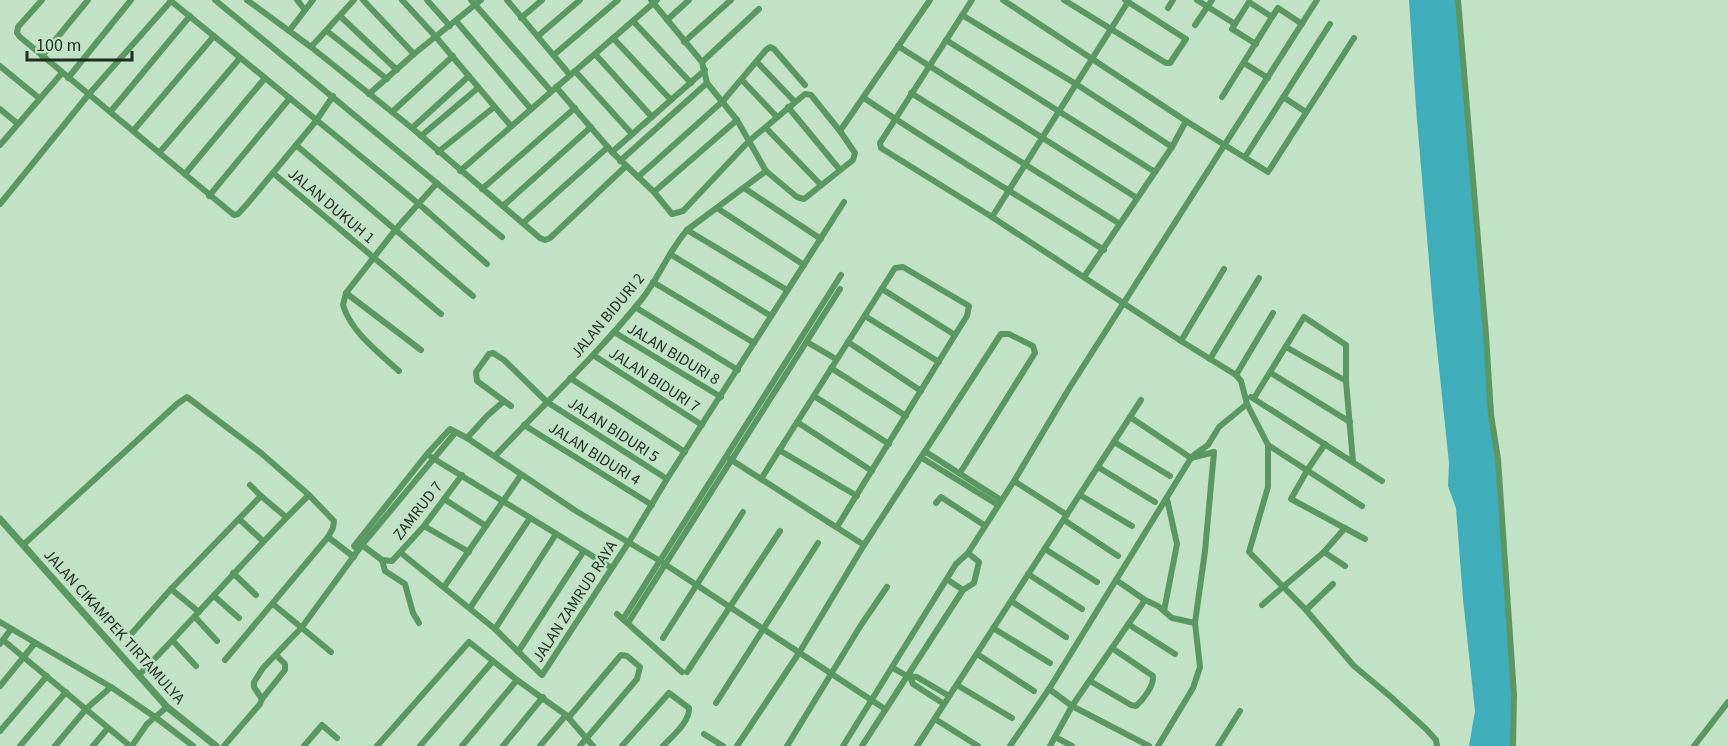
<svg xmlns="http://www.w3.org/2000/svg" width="1728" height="746" font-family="'Source Sans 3',sans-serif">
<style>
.water{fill:#40adbb}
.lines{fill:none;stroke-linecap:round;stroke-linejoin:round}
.minor{stroke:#5b9762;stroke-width:6}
.tertiary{stroke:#5b9762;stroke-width:7}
.labels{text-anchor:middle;stroke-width:4.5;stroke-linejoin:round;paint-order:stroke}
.street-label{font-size:16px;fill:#1e2b1f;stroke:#c1e2c4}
</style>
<rect width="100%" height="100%" fill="#c1e2c4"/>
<path class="water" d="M1409,0H1457L1498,459L1514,695L1513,746H1469L1475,711L1463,599L1456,508L1448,486L1449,463L1434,320L1416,108Z"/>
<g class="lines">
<g class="minor">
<path d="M42,0L18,27L17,33L20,37L234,215L238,214L248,203L316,121L333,96"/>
<path d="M215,0L502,237"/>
<path d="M247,0L311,47L412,128L540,238L545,240L550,238L626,166"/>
<path d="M297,0L305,10"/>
<path d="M363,0L414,54"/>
<path d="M402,0L436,37L511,126"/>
<path d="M427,0L450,26"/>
<path d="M471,0L551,91"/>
<path d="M507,0L570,75"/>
<path d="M972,0L880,143L881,148L992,217L1181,341L1236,375L1241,381L1247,404L1268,445V487L1249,552L1306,610L1354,666L1391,697L1426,729L1436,740L1437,746"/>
<path d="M1003,0L1186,121L1268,172L1354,38"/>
<path d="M1064,0L1166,63H1170L1186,39L1125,0"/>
<path d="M1197,0L1235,24L1249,2L1272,17L1278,8L1302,24"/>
<path d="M1458,0L1486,335L1491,415L1498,459L1514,695L1513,746"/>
<path d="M171,1L419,204L487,264"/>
<path d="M1168,8L1173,0"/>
<path d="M962,15L1076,84L1172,147"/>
<path d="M340,16L397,70"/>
<path d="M521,18L542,0"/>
<path d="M667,20L689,0"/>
<path d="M456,21L531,109"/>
<path d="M633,21L691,83"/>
<path d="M1235,24L1232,29L1256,44"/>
<path d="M1195,25L1212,0"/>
<path d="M289,31L313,0"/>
<path d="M327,31L387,79"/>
<path d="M538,36L580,0"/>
<path d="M613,38L671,100"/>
<path d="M946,40L1155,172"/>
<path d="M684,42L731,0"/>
<path d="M898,46L1137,198"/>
<path d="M311,47L354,0"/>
<path d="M555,54L618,0"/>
<path d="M595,54L652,117"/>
<path d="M42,56L88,0"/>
<path d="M702,62L759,9"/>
<path d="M757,62L795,102"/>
<path d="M1244,63L1268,78"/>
<path d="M0,66L39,98"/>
<path d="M575,71L632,134"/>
<path d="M68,78L131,0"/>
<path d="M742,80L777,117"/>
<path d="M556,87L612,152L654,192L672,214L683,211L749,141L805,94L811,95L840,131L855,153L853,160L804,199L797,197L766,171L737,120L707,83L702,62L651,0"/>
<path d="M911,93L1120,224"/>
<path d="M369,94L414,54L481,0"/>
<path d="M1222,97L1272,17"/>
<path d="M1283,97L1306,112"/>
<path d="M864,98C942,151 1024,199 1104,250"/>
<path d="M788,107L840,170"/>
<path d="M0,109L17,123"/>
<path d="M111,111L190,16"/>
<path d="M392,112L453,56"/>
<path d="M412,128L469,76"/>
<path d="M766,128L821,185"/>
<path d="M133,131L214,36"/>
<path d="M840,131L930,0"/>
<path d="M421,136L478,88"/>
<path d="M0,145L62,73"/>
<path d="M296,145L473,296"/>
<path d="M160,152L240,58"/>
<path d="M438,152L493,108"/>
<path d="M612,152L705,70"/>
<path d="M1245,157L1330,24"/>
<path d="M620,161L707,83"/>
<path d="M460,171L657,0"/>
<path d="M273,173L441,314"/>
<path d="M185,174L265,78"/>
<path d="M638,177L723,101L766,50L770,47L774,49L805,85"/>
<path d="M744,188L821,239"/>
<path d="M482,189L575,108"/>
<path d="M654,192L737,120"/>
<path d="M209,196L290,98"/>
<path d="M0,204L89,94L171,1L170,0"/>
<path d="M503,206L591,127"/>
<path d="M717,208L804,265"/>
<path d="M992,217L1128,2"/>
<path d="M523,223L608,147"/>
<path d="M687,230L787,290"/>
<path d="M670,254L771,316"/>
<path d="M1084,277L1172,147L1186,121"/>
<path d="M653,282L754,343"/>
<path d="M882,289L955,335"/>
<path d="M346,293L343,305C351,332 379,353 399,371"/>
<path d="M635,307L738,370"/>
<path d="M865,316L939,362"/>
<path d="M614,332L721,397"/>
<path d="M1181,341L1224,269"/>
<path d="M807,342L836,359"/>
<path d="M848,342L921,391"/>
<path d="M1286,347L1346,381"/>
<path d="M421,350L346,293L396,229L437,183"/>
<path d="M593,355L702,425"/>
<path d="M1210,359L1259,278"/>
<path d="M831,368L906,416"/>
<path d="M1271,373L1350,422"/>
<path d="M1236,375L1273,313"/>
<path d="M570,378L685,452"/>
<path d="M814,396L889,444"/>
<path d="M1251,397L1382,481"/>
<path d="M1254,398L1304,317L1346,345V381L1353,462"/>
<path d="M511,406L477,381L476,372L489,354L493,353L504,360L547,402L667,479"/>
<path d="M797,422L872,471"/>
<path d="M524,425L652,505"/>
<path d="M467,438L487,416L504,401"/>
<path d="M1114,442L1170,476"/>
<path d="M1325,444L1308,469L1291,499L1365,539"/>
<path d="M1268,445L1362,506"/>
<path d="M779,450L857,496"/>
<path d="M926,452L1001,500"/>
<path d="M1194,455L1208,445L1219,427L1247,404"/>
<path d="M495,456C544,404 597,355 642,299C659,277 669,251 687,230L766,171"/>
<path d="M431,457L612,568"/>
<path d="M922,458L998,505"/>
<path d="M730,459L864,545"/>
<path d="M1098,467L1155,502"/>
<path d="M761,479L895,268L903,267L969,306L967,316L955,335L837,527"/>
<path d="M1014,481L1067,515"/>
<path d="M250,485L261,496"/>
<path d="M1080,495L1132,526"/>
<path d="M444,499L486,526"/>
<path d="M936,503L941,497L984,525"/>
<path d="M239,519L263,541"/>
<path d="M1064,520L1118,556"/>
<path d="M424,526L469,552"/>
<path d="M23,545L177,404L187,397L261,453L309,495L334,521L333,528L328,537L354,557"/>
<path d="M362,545L382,560L392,561L424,526L462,475"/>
<path d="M1045,549L1097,582"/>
<path d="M358,550L354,546L427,454L450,429L467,438L576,511L660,561L885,709"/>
<path d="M1324,552L1345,566"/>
<path d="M401,553L495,629L542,675L629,542L667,479L844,202"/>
<path d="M382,560L385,571L405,584L413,613L419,623"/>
<path d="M233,573L256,595"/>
<path d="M1028,574L1082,609"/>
<path d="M1116,580L1145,600L1158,606L1172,618L1195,623"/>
<path d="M444,587L521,475"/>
<path d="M171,589L199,612"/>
<path d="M963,590L974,583L979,562L968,553"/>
<path d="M214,596L239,618"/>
<path d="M1011,601L1066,637"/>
<path d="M273,604L331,652"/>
<path d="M1262,605L1324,552L1345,528"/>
<path d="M470,608L530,518"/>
<path d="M1306,610L1333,584"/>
<path d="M1164,611L1177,544L1167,499"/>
<path d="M617,614L682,672"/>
<path d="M195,617L217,641"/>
<path d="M623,619L841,275"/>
<path d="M0,622L111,687L155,717L193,746"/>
<path d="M628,623L840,289"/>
<path d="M1128,624L1175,654"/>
<path d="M993,628L1050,663"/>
<path d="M495,629L556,534"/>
<path d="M132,633L171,589L261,496L286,517"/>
<path d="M663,638L743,512"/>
<path d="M3,640L130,746"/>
<path d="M173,641L196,666"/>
<path d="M0,644L11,629"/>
<path d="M518,652L583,552"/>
<path d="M977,654L1034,691"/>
<path d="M225,660L328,537"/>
<path d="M893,668L907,676L917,677L949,696"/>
<path d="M687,672L780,531"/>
<path d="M139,675C197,616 250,553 309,495"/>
<path d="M910,677L913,684L944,704"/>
<path d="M1090,681L1131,705L1136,706C1143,700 1154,686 1153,676L1112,648"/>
<path d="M957,685L1012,718"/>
<path d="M0,686L35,643"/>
<path d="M1049,689L1072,706L1149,746"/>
<path d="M262,699L285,670V664L276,655"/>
<path d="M716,703L818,543"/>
<path d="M569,717L621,655L627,656L640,667L637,679L580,746"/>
<path d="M935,719L978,746"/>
<path d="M0,731L47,676"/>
<path d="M704,734L723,746"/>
<path d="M1055,737L1072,746"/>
<path d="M20,746L66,692"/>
<path d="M55,746L86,709L111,687"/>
<path d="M93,746L108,728"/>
<path d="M132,746L147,724L167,707"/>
<path d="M224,746L260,704L262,699L254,687V682L263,668L302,627L362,545L455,433"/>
<path d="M304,746L322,725L337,738"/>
<path d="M377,746L469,642L517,680L566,715L593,746"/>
<path d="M420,746L493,661"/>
<path d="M462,746L517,680"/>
<path d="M503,746L543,697"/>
<path d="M540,746L566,715"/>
<path d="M622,746L669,693L689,708C690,722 672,736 663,746"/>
<path d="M737,746L799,653L864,545L1001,334H1009L1033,346L1035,353L960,473"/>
<path d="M787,746L861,625L887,587"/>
<path d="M843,746L956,564L968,553L1014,481L1070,387L1317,0"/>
<path d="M862,746L963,590L948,580"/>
<path d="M917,746L1141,400"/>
<path d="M1010,746L1049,689L1191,458L1130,417"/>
<path d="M1050,746L1072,706L1145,600"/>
<path d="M1158,746L1193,688L1200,667L1195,623L1205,551L1214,452L1191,458"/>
<path d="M1218,746L1240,711"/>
<path d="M1694,746L1728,702"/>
</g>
<path class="tertiary" d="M0,519L167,707L216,746"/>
</g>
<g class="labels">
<g class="street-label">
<text transform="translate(332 205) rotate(40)" y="6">JALAN DUKUH 1</text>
<text transform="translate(607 315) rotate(-50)" y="6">JALAN BIDURI 2</text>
<text transform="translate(674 353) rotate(31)" y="6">JALAN BIDURI 8</text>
<text transform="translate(655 379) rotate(33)" y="6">JALAN BIDURI 7</text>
<text transform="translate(614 429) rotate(33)" y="6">JALAN BIDURI 5</text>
<text transform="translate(595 453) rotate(32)" y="6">JALAN BIDURI 4</text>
<text transform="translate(417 510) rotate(-52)" y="6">ZAMRUD 7</text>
<text transform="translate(574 601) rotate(-57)" y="6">JALAN ZAMRUD RAYA</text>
<text transform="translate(115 626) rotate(48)" y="6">JALAN CIKAMPEK TIRTAMULYA</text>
</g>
</g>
<path d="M27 51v9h105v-9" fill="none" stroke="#1e2b1f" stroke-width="3"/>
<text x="36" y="51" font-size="18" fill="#1e2b1f" stroke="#c1e2c4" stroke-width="4.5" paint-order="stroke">100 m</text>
</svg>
